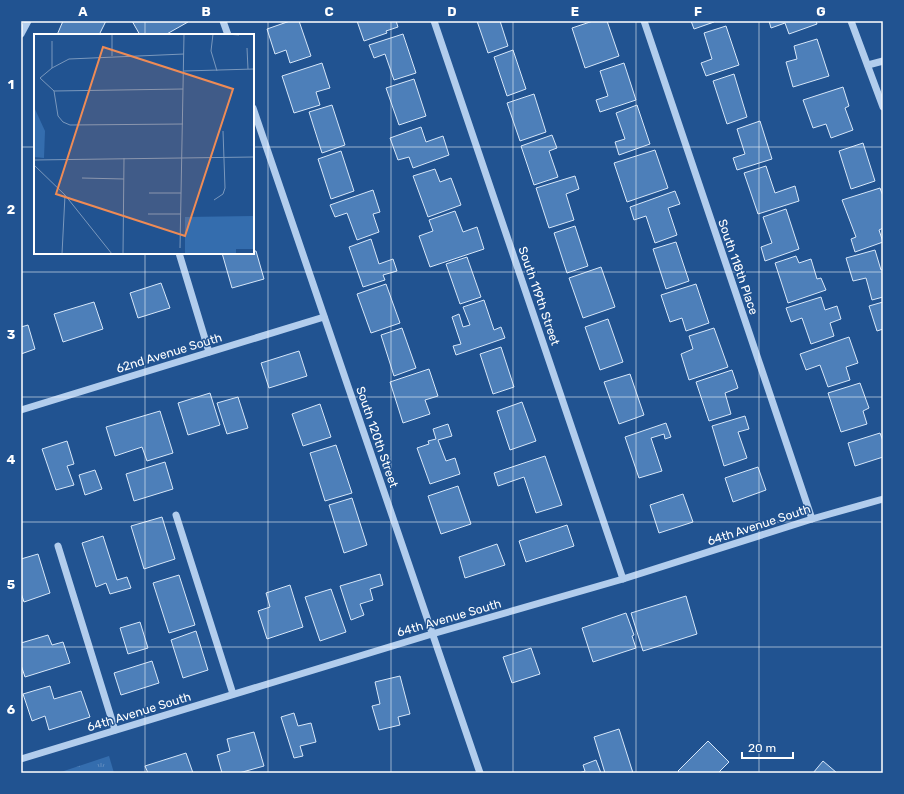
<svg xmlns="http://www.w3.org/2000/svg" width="904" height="794" font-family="Rubik,sans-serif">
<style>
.grass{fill:url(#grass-tufts)}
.building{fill:#4d7fb9;stroke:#d7e7f9}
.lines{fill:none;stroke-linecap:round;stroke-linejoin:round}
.minor{stroke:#b2cded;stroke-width:7}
.grid{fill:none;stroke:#fff;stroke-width:1;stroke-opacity:0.55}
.labels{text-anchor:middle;stroke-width:3;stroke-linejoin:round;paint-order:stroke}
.street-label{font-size:12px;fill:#fff;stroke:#215391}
.inset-road{fill:none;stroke:#7a98bd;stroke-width:1}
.view{fill:#ef8b55;fill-opacity:0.15;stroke:#ef8b55;stroke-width:2}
.inset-edge{fill:none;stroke:#fff;stroke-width:2}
.neatline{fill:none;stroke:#fff;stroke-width:1.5}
.grid-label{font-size:13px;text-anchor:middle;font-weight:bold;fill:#fff}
</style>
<defs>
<pattern id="grass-tufts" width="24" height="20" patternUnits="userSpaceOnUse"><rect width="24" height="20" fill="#346dae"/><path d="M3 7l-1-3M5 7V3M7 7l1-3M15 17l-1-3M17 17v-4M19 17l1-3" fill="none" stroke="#5d8abe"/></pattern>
</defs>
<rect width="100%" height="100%" fill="#215391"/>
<path class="grass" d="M109,756L114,773H58Z"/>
<g class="building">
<path d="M63,21H106L99,35H57Z"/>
<path d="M132,21H188V22L165,35H140Z"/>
<path d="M290,21H299L311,56L290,63L286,50L275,54L267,29Z"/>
<path d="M357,21H396L398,27L386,31L387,33L364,41Z"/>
<path d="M477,21H500L508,46L488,53Z"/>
<path d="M593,21H607L619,56L585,68L572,28Z"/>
<path d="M691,21H714V22L694,29Z"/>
<path d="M769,21H816L817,24L789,34L785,23L771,28Z"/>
<path d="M726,26L739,65L706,76L701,63L712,59L704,33Z"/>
<path d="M403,34L416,73L394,80L385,54L374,58L369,45Z"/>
<path d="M817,39L829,76L793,87L786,62L797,59L794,46Z"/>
<path d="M513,50L526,89L507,96L494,57Z"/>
<path d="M322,63L330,88L316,92L320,105L294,113L282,76Z"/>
<path d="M624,63L636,100L600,112L596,100L608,96L600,71Z"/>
<path d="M734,74L747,117L727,124L713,81Z"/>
<path d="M414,79L426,116L399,125L386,88Z"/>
<path d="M843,87L849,106L845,108L853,130L831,138L826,124L813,128L803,100Z"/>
<path d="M534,94L546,132L520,141L507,103Z"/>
<path d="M332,105L345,145L322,153L309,112Z"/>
<path d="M637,105L650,144L619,155L615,142L625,139L616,113Z"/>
<path d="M760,121L772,159L737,170L733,158L745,154L737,129Z"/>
<path d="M421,127L426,142L443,136L449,155L413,168L409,157L398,160L390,138Z"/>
<path d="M552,135L557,148L549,151L558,177L534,185L521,146Z"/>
<path d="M863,143L875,181L851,189L839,151Z"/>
<path d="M655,150L668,188L627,202L614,163Z"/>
<path d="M341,151L354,191L331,199L318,159Z"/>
<path d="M766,166L775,193L795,186L799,201L758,214L744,173Z"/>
<path d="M435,169L440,182L451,178L461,205L428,217L413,176Z"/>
<path d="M575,176L579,189L566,194L574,220L549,228L536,188Z"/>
<path d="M880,188L883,196V228L879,230L883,242L855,252L851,239L856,237L842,200Z"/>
<path d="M373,190L380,212L373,214L379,232L357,240L347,213L335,217L330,205Z"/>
<path d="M675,191L680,204L668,208L677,235L655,243L646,216L634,220L630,207Z"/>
<path d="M786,209L799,249L765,261L761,247L772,243L763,217Z"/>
<path d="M455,211L463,232L477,227L484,249L430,267L419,236L433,231L429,220Z"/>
<path d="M575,226L588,266L567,273L554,233Z"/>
<path d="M371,239L379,264L393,259L397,271L383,275L385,280L363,287L349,247Z"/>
<path d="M676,242L689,281L666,289L653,249Z"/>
<path d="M875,250L881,270L883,269V297L872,300L866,278L853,281L846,258Z"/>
<path d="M253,251H256L264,279L232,288L222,253L245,254L253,253Z"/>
<path d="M796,256L799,263L811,259L817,279L821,278L826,290L788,303L775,263Z"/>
<path d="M467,257L481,297L460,304L446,264Z"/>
<path d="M601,267L615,307L583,318L569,278Z"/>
<path d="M161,283L170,308L138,318L130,293Z"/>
<path d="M386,284L400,323L371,333L357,294Z"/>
<path d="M696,284L709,323L686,331L682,318L670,322L661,295Z"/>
<path d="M821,297L825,310L837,306L841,319L830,323L834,336L811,344L802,318L791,322L786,308Z"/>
<path d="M484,300L494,330L501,327L505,338L456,355L453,346L461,344L452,317L459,314L463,327L470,325L463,307Z"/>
<path d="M94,302L103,329L63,342L54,314Z"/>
<path d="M883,302V329L877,331L869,306Z"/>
<path d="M608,319L623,362L600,370L585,327Z"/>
<path d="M28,325L35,349L21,354V327Z"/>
<path d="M402,328L416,368L394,376L381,335Z"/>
<path d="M714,328L728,367L689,380L681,354L693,349L689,336Z"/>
<path d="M849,337L858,363L846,367L850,380L828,387L820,365L806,370L800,354Z"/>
<path d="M501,347L514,387L493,394L480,354Z"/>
<path d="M299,351L307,376L269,388L261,363Z"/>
<path d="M429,369L438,396L425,400L430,414L403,423L390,382Z"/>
<path d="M732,370L738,388L725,393L731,414L709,421L696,382Z"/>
<path d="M630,374L644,415L619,424L604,382Z"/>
<path d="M860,383L869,408L863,411L867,424L841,432L828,393Z"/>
<path d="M210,393L220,425L188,435L178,403Z"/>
<path d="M238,397L248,428L227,434L217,403Z"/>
<path d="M522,402L536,441L510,450L497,411Z"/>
<path d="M320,404L331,437L303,446L292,414Z"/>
<path d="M160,411L173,453L147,461L142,447L115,456L106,427Z"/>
<path d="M745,416L749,429L738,432L747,458L724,466L712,426Z"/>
<path d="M666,423L671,437L665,439L664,434L651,438L662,471L639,478L625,437Z"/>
<path d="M448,424L452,436L438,440L446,461L455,458L460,474L430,484L417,448L429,444L428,441L436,439L433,429Z"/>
<path d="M880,433L883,441V457L855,466L848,443Z"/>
<path d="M67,441L74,464L67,466L74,485L56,490L42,449Z"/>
<path d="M336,445L352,493L325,501L310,453Z"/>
<path d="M545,456L562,505L536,513L524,477L498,486L494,473Z"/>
<path d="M165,462L173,489L134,501L126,474Z"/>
<path d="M758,467L766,490L733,502L725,478Z"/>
<path d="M95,470L102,489L85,495L79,475Z"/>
<path d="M458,486L471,524L441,534L428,496Z"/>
<path d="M683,494L693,522L659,533L650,505Z"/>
<path d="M352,498L367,545L344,553L329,505Z"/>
<path d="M162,517L175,559L144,569L131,526Z"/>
<path d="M567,525L574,546L526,562L519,541Z"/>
<path d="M103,536L117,580L127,577L131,588L110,594L106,583L96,587L82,543Z"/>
<path d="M497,544L505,565L465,578L459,557Z"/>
<path d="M38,554L50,593L24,602L21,593V559Z"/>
<path d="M380,574L383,585L370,589L373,600L360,604L364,615L351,620L340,586Z"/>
<path d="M179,575L195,625L169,633L153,583Z"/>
<path d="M290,585L303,627L267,639L258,611L270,607L266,593Z"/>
<path d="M331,589L346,632L320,641L305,597Z"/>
<path d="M686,596L697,634L643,651L631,613Z"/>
<path d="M626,613L634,635L632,636L636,648L593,662L582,628Z"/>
<path d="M140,622L148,648L128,654L120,628Z"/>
<path d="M196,631L208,670L183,678L171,640Z"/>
<path d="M48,635L52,645L63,642L70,663L25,677L21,665V643Z"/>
<path d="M531,648L540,674L512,683L503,657Z"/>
<path d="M152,661L159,683L121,695L114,673Z"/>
<path d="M400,676L410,714L398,717L400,725L379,730L372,706L380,704L375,682Z"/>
<path d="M50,686L54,699L81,691L90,717L49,730L45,716L32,721L23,694Z"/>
<path d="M294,713L298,726L311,723L316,742L300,746L303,756L294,758L281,717Z"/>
<path d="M619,729L633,773H605L594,737Z"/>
<path d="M254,732L264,766L239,773H222L217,755L230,751L227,739Z"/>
<path d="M708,741L729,762L718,773H680L678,771Z"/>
<path d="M186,753L193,773H148L145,766Z"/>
<path d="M596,760L601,773H579L585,771L583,765Z"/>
<path d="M823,761L837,773H813Z"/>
</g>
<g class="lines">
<g class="minor">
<path d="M223,21L228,35"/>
<path d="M434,21L623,579"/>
<path d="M644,21L812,519"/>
<path d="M851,21L883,107"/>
<path d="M21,34L28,21"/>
<path d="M868,65L883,61"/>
<path d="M253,108L480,773"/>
<path d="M179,253L209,352"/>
<path d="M21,410L324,317"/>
<path d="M176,515L233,694"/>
<path d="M58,546L115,730"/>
<path d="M21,759L432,634L623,579L812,519L883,499"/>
</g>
</g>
<path class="grid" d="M145,21V35M268,21V773M391,21V773M513,21V773M636,21V773M759,21V773M21,147H35M253,147H883M145,253V773M21,272H883M21,397H883M21,522H883M21,647H883"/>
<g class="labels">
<g class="street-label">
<text transform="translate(738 267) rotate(71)" y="4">South 118th Place</text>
<text transform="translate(539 296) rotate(71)" y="4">South 119th Street</text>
<text transform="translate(169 353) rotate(-17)" y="4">62nd Avenue South</text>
<text transform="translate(377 437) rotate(71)" y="4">South 120th Street</text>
<text transform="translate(759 525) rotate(-18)" y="4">64th Avenue South</text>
<text transform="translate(449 618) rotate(-16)" y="4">64th Avenue South</text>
<text transform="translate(139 712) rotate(-17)" y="4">64th Avenue South</text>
</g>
</g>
<g transform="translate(34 34)">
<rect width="220" height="220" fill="#215391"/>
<path d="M220,182V215H202V220H151V183Z" fill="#346dae"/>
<path d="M0,73L11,97L10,124L0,123Z" fill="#346dae"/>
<path class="inset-road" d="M179,0L177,17L183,37M192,0L205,1M18,7V34L6,44L20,57L24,82L29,88L36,91L149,90M213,14L214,35M78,22V0M18,34L35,25L150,20M150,37L220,35M20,57L149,55M0,126L220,123M0,131L31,161L78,220M48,144L90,145M115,159H147M180,166L189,160L191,154L189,97M114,180H147M146,214L150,0M28,220L31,161M89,220L90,124"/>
<path class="view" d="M69,13L199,55L151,202L22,160Z"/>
<rect width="220" height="220" class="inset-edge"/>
</g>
<rect width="904" height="794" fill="none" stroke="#215391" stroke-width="44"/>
<path d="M742 752v6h51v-6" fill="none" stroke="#ffffff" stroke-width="2"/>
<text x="748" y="752" font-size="12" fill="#ffffff" stroke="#215391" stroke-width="3" paint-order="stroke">20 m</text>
<rect x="22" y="22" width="860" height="750" class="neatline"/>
<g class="grid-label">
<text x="83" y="16">A</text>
<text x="206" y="16">B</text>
<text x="329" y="16">C</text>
<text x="452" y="16">D</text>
<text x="575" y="16">E</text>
<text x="698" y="16">F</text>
<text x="821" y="16">G</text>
<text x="11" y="89">1</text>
<text x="11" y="214">2</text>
<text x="11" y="339">3</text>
<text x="11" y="464">4</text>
<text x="11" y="589">5</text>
<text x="11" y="714">6</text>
</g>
</svg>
